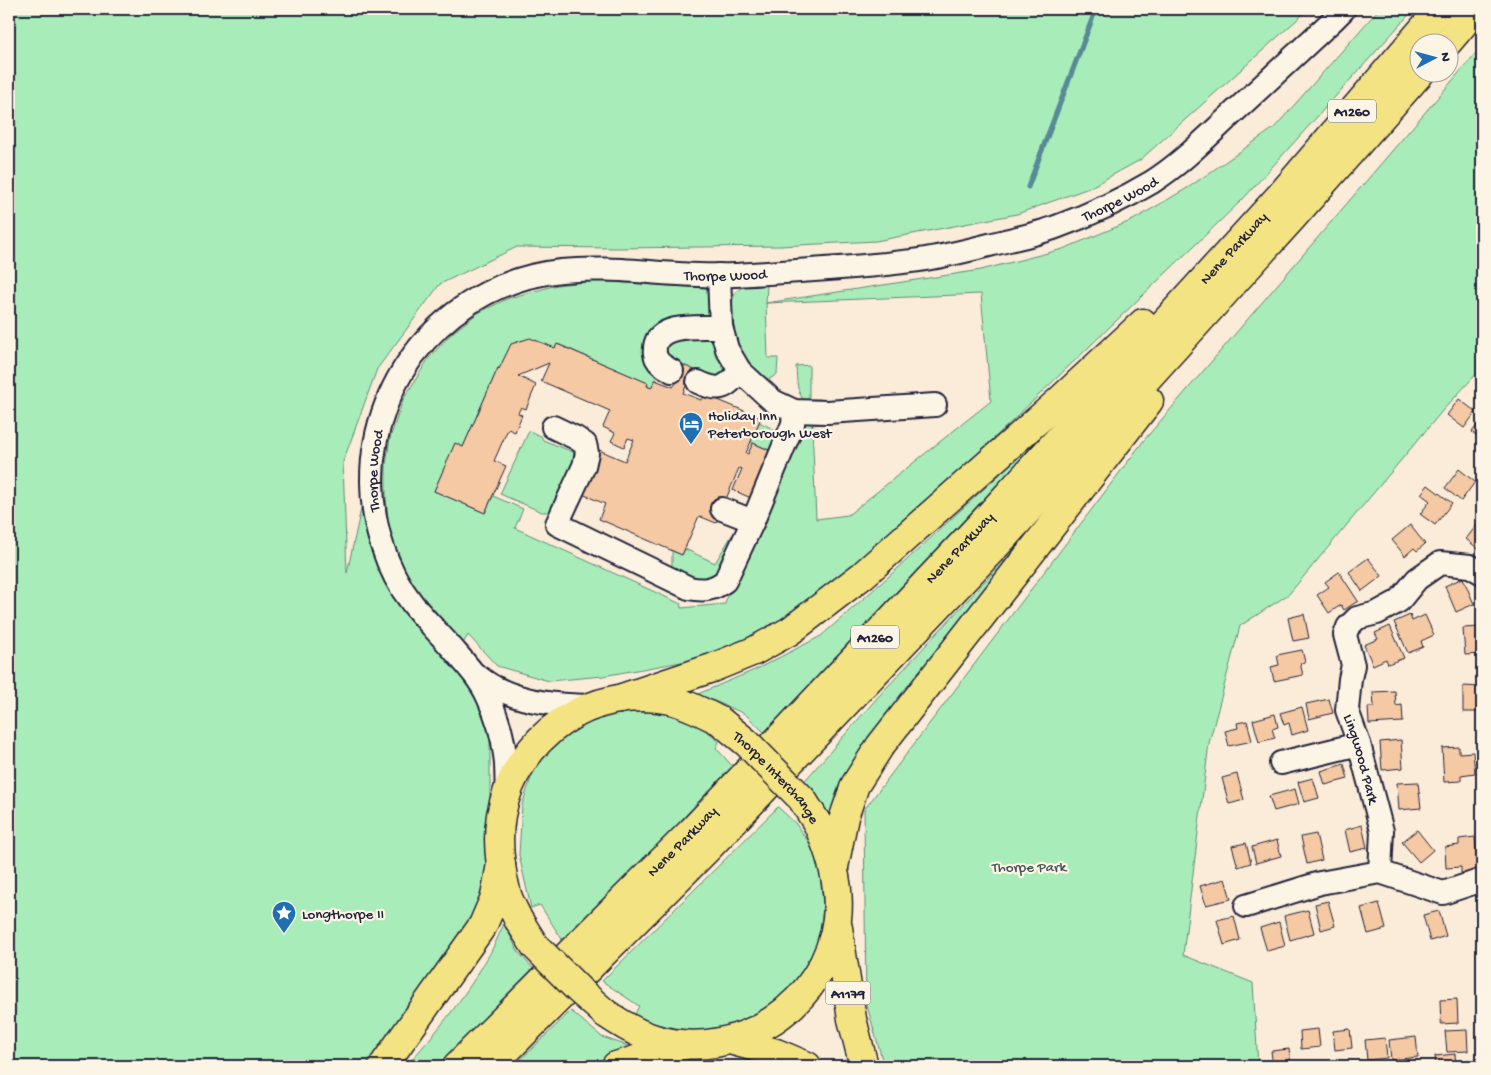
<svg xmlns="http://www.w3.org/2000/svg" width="1491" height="1075" font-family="'Gochi Hand',sans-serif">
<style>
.green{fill:#a8edb9;stroke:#65887a}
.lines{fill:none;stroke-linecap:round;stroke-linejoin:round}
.stream{stroke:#588996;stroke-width:5}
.building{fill:#f4c9a3;stroke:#22223b}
.minor-casing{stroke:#22223b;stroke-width:26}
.major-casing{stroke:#22223b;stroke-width:31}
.highway-casing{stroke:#22223b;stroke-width:31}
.minor{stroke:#fcf5e5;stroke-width:22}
.major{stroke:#f4e382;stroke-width:28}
.highway{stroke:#f4e382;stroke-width:28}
.major-bridge-casing{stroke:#22223b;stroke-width:31;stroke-linecap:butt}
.major-bridge{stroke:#f4e382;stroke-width:28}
.labels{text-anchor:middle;stroke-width:4.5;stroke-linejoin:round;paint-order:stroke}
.shield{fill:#fcf5e5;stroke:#63616e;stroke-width:1}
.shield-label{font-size:14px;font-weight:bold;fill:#22223b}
.street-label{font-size:15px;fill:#22223b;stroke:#fcf5e5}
.poi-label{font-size:15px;fill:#22223b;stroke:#fcf5e5;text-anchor:start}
.park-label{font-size:15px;fill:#44555a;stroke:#fcf5e5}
</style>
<rect width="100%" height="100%" fill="#faecd8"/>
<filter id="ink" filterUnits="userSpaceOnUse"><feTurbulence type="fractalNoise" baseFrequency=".02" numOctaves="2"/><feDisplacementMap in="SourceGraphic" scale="10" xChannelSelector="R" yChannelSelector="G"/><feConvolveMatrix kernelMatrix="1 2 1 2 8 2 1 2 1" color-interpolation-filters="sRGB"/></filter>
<g filter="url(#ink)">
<g class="green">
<path d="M9,9H1309L1140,160L1089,188L1017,214L876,241L780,246L618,248L517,247L440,284L377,369L343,462L347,573L364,495L375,558L482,697L490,732V803L489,866L475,922L367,1066H9Z"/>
<path d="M1379,9H1414L1244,198L989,443L869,555L767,632L698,659L603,676L549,681L497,666L468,635L462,645L435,615L416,590L403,565L389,530L386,497V465L390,438L403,400L429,358L452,333L478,313L509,298L557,285L593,281L705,288L711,291L717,314L681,323L647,363L658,381L655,380L651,388L647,386V383L558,344L555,348L498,368L463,447L455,444L434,491L485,513L493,496L523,509L515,528L681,604V608L725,604L730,585L805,421L823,419V424L812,425L816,519L848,515L991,401L981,294L766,303L768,358H778L777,374L770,379L760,376L740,353L735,344L732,303L735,292L744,286L767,285L766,303L981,270L1063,249L1133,220L1189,187L1274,128Z"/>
<path d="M1482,46V368L1443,410L1289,594L1240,626L1209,743L1183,955L1253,983L1258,1066H884L866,1002L864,810L1145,439Z"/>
<path d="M702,336C721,343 722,351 726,370L721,378L711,383L664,359V342Z"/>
<path d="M809,365V399H821V404L806,403C796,392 797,381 796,366Z"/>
<path d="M1093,388L767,735L745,714L698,694L757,669L821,636L896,570Z"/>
<path d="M759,422C778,431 781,432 774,452L751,442Z"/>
<path d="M529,431L541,436L543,440L573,452L576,457L551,512H542L500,494Z"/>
<path d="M1063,497L838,829L821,802L801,785L877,698Z"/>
<path d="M732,535L735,540L720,576L699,584L672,568V551L682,555L685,549L715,563Z"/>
<path d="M628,712H671L701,725L719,742L716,748L735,769L565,944L540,905L531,908L519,855L522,805L538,757L563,734L595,719Z"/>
<path d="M778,807L796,824L806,839L814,836L820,872L823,907L818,951L774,1015L693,1035L647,1025L634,1016L639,1006L602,981Z"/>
<path d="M504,924L519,953L536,972L443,1066H406C435,1034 463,1000 485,962C493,950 498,936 504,924Z"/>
<path d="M571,1011L602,1037L640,1050L603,1066H514Z"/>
</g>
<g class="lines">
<path class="stream" d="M1028,187L1096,9"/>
</g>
<g class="building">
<path d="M530,338L555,348L557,344L648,383L647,386L651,388L655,380L673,387L677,382L669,378L677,362L701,373L695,389L686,386L683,393L701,400L704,394L761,418L746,453L748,454L753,443L773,452L753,499L733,490L742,469L739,468L716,523L699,516L682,555L599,519L605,504L580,493L599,450L625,461L634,440L628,438L624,447L611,441L615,433L603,427L610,411L541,381L549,363L518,376L536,385L526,409L521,407L518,413L522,415L515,432L508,429L494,461L506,466L485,513L434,491L455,443L463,447L498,368L499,369L511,344Z"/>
<path d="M1459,399L1476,412L1464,428L1447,415Z"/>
<path d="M1482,419V440L1472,432Z"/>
<path d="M1459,469L1475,482L1461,501L1445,488Z"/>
<path d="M1428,485L1452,503L1435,525L1420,514L1430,501L1421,494Z"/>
<path d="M1482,518V552L1466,539Z"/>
<path d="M1410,525L1425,544L1417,551L1414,548L1405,556L1392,540Z"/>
<path d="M1368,558L1382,576L1362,591L1349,572Z"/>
<path d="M1339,572L1358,601L1344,610L1341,605L1329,613L1317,595L1329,587L1325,582Z"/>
<path d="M1463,578L1474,604L1456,612L1445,586Z"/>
<path d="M1304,614L1309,638L1293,641L1288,618Z"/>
<path d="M1410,615L1412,621L1425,615L1434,635L1421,641L1423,647L1408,653L1394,622Z"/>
<path d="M1390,626L1404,658L1388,664L1386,659L1373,665L1364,645L1378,639L1375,633Z"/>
<path d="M1482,627V654L1465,655L1463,628Z"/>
<path d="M1302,650L1305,662L1300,663L1303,675L1274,681L1271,667L1279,665L1277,655Z"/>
<path d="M1463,686L1482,687V712H1463Z"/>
<path d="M1395,691L1396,706L1402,705L1403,722L1369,724L1368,707H1374L1373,692Z"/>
<path d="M1329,699L1333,713L1309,719L1306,704Z"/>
<path d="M1302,707L1308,730L1292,735L1289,723L1284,725L1280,713Z"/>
<path d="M1275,714L1278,727L1272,729L1275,738L1259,742L1253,720Z"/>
<path d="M1247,721L1252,741L1229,746L1225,731L1238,728L1237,723Z"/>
<path d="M1401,740L1403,768L1382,770L1380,742Z"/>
<path d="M1459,747V753L1473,752L1475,773L1461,775V781L1444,782L1442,748Z"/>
<path d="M1344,764L1348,779L1325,785L1321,771Z"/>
<path d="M1237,774L1244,800L1229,804L1222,778Z"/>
<path d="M1313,778L1319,798L1304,802L1298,782Z"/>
<path d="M1418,782L1421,808L1399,810L1397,783Z"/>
<path d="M1295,789L1299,804L1274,811L1269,796Z"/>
<path d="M1362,825L1367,848L1350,852L1345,830Z"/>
<path d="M1417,830L1433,850L1419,862L1402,842Z"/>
<path d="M1316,834L1322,860L1307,864L1301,837Z"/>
<path d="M1475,837L1478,871L1461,873V867L1446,868L1445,847L1459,845V839Z"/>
<path d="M1277,840L1281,856L1256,863L1252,847Z"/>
<path d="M1246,843L1251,863L1238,867L1232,846Z"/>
<path d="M1225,879L1231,899L1206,905L1200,886Z"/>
<path d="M1328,901L1335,926L1321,930L1315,904Z"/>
<path d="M1379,903L1386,929L1368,934L1361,908Z"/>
<path d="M1308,910L1314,933L1290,940L1284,916Z"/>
<path d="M1439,911L1446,936L1430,941L1423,915Z"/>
<path d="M1234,916L1240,940L1224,945L1217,920Z"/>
<path d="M1279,922L1285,946L1267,951L1260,928Z"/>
<path d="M1457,999L1458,1023L1441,1024L1440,1000Z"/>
<path d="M1318,1029L1320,1047L1301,1049L1300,1031Z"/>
<path d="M1350,1029L1352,1048L1335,1050L1333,1031Z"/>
<path d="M1467,1030L1468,1051L1447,1052L1445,1031Z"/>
<path d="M1416,1037L1418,1057L1391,1060L1389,1040Z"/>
<path d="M1385,1038L1387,1058L1367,1060L1365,1040Z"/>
<path d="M1289,1049L1291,1066H1273L1271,1051Z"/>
<path d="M1455,1054L1456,1066H1436L1435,1056Z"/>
</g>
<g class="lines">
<defs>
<g id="minor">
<path d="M719,275L721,327L727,349L740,371L773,401L794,411L827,412L935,405"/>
<path d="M672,371C662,365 653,361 655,347C658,322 702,328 721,327"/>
<path d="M698,382C719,392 725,389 740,371"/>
<path d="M553,427L576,438L585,444L587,453L584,466L557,524L689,588C703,591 713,590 725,581L753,521L793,424L794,411"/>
<path d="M722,509L753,521"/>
<path id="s1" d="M1482,573L1470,566L1440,563L1417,579L1399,601L1377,613L1357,618L1348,627L1345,635L1353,665L1350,679L1347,710L1359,744L1382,831L1380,872L1443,893L1482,880"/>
<path d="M476,675C483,680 489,685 496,688C526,703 558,705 591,706"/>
<path d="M1281,763L1359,744"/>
<path id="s2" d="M507,793C506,781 507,767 505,755C503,736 496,714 488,697C480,679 465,663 452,648C439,633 424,619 412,603C386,570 372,524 372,482C371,374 453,282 561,271C618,265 677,278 735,275C785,272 836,269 886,264C901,262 916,261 931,258C956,254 981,247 1005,241C1022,237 1040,233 1056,227C1089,215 1122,200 1152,182C1182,163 1207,137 1233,113C1266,82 1300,51 1333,20L1344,9"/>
<path d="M1246,906L1320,883L1380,872"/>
</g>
<g id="major">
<path d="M518,919C514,910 508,900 506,891C500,867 497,839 501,815C516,736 591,684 671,700C688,704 704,713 720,721"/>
<path d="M838,928L852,1019L864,1066"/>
<path d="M605,1013C621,1024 637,1034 655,1039C738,1064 827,1003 837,919C841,885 831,853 817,823"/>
<path d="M730,1040L776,1053L807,1066"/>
</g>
<g id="highway">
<path d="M1448,42L1476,9"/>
<path d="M619,699L712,668L754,651L790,631L863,575L1058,402L1143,323"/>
<path d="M834,867L844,817L855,785L880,746L1149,401"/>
<path d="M383,1066L483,925L495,897L501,864"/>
<path id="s3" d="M457,1066L692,831L985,520L1280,196L1440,9"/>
<path d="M491,1066L707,849L1002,539L1292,218L1421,72"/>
<path d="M616,1066L685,1045"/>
</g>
</defs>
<use href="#minor" class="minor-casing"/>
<use href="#major" class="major-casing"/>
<use href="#highway" class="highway-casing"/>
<use href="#minor" class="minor"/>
<use href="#major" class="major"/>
<use href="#highway" class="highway"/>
<defs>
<g id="major-bridge">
<path id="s4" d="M720,721L747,743L802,799L817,823"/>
<path d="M518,919L535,946L579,990L605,1013"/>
</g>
</defs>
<use href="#major-bridge" class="major-bridge-casing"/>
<use href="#major-bridge" class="major-bridge"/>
</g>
</g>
<defs>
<symbol id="hotel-pin" viewBox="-11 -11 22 30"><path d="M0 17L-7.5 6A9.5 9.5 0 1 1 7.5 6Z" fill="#1f6fb2" stroke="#fcf5e5"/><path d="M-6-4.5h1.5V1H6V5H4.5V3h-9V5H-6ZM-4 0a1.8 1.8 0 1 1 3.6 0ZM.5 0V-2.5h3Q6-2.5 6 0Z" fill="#fff"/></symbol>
<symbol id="sight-pin" viewBox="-11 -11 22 30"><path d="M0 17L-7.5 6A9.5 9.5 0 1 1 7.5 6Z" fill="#1f6fb2" stroke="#fcf5e5"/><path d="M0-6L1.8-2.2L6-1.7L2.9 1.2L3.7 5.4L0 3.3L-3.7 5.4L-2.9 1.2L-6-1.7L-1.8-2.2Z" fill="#fff"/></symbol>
</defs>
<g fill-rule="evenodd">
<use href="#hotel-pin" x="677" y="410" width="28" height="38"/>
<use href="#sight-pin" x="270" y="899" width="28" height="38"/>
</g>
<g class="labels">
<g class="shield">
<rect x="1328" y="99.5" width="48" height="23" rx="4"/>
<rect x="851" y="625.5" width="48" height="23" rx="4"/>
<rect x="825.5" y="981.5" width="45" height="23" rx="4"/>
</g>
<g class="shield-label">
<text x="1352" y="116">A1260</text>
<text x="875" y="642">A1260</text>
<text x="848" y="998">A1179</text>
</g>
<g class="street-label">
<text dy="5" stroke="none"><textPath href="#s2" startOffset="1230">Thorpe Wood</textPath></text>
<text dy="5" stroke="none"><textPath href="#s3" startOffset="1128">Nene Parkway</textPath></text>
<text dy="5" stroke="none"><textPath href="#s2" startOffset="825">Thorpe Wood</textPath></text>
<text dy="5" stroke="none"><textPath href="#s2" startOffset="361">Thorpe Wood</textPath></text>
<text dy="5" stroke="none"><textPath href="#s3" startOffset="722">Nene Parkway</textPath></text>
<text dy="5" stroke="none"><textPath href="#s1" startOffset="295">Lingwood Park</textPath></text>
<text dy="5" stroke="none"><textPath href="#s4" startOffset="80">Thorpe Interchange</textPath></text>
<text dy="5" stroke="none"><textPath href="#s3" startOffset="318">Nene Parkway</textPath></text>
</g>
<g class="poi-label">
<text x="708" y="420">Holiday Inn<tspan x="708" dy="17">Peterborough West</tspan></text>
<text x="302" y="918">Longthorpe II</text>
</g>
<g class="park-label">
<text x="1029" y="871">Thorpe Park</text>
</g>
</g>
<rect width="1491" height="1075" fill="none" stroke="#fcf5e5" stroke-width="30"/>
<rect x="15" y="15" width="1461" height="1045" fill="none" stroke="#22223b" stroke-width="2" filter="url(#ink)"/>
<g transform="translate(1434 58) rotate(84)"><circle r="24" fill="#fcf5e5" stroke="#a5a1a1"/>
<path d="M0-4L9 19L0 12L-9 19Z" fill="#1f6fb2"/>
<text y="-8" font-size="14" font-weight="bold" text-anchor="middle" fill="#22223b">N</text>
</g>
</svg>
